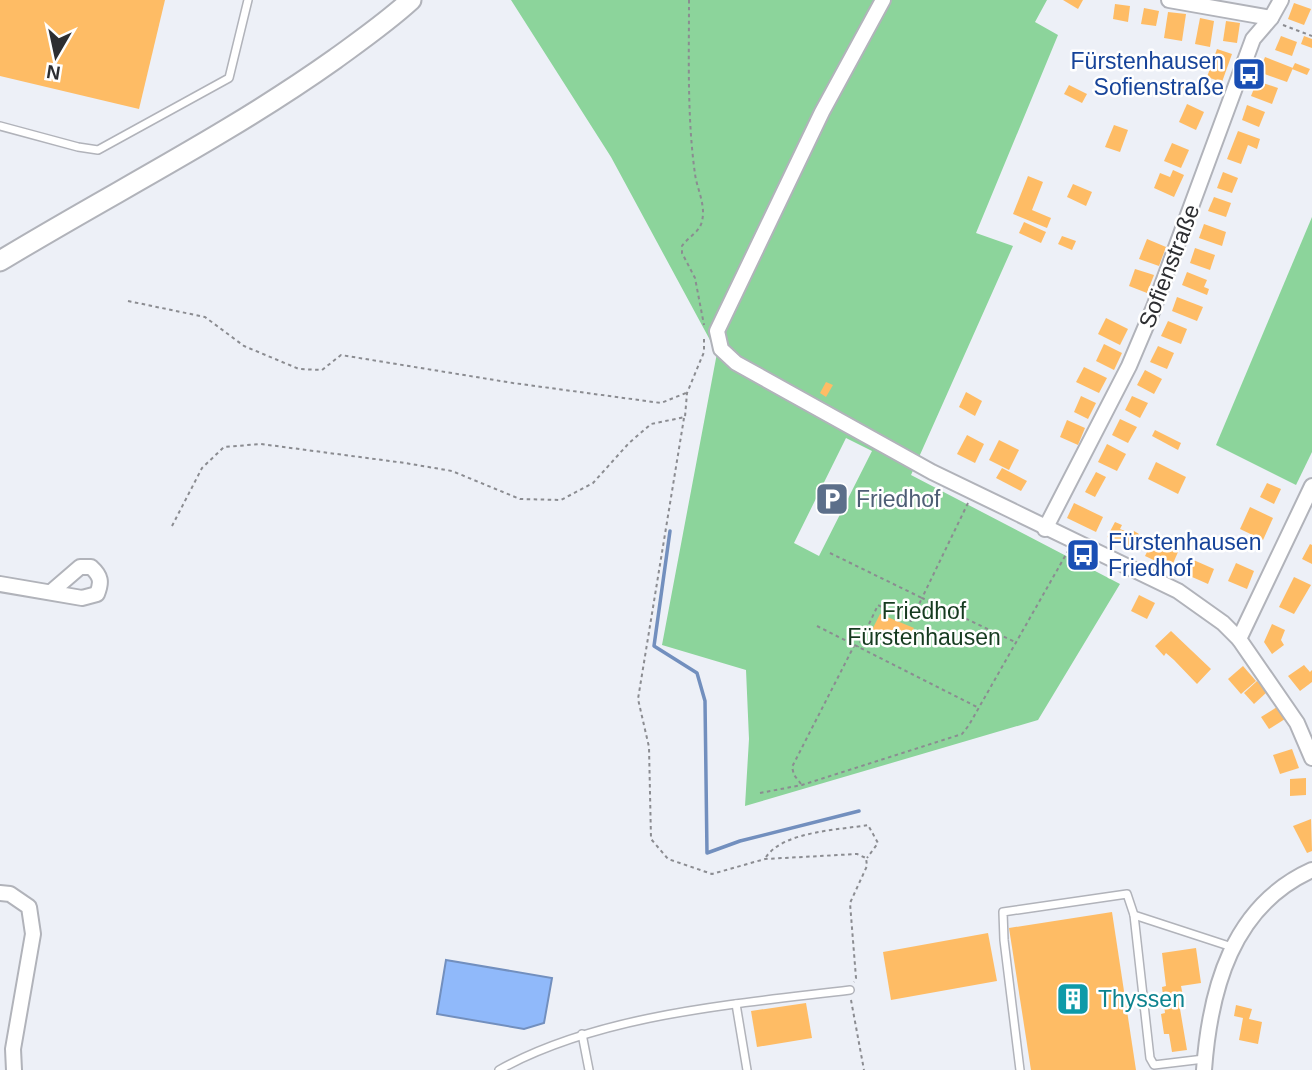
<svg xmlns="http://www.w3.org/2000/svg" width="1312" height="1070" font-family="Arial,sans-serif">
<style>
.green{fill:#8cd49b;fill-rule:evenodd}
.water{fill:#90b9fa;stroke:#728fbe;stroke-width:2}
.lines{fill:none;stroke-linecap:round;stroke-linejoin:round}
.stream{stroke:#728fbe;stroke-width:3.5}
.building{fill:#febc65}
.service-casing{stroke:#b1b3ba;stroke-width:10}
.minor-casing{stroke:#b1b3ba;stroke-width:18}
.secondary-casing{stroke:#b1b3ba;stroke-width:23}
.path{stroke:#8b8c91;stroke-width:2;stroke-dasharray:3.5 3.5;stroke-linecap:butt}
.service{stroke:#fff;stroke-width:7}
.minor{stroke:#fff;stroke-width:14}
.secondary{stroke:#fff;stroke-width:19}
.labels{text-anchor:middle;stroke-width:5;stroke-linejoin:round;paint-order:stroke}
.transit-label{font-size:23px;fill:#164399;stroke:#fff;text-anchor:end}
.street-label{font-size:23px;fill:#2d2e31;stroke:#fff}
.service-label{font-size:23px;fill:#4e5e75;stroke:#fff;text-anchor:start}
.park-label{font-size:23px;fill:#163b20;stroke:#fff}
.culture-label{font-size:23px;fill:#0d838f;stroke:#fff;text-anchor:start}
</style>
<rect width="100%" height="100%" fill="#edf0f7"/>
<g class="green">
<path d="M511,0H1047L1035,22L1058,35L976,233L1013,246L911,475L1120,584L1038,720L745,806L749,739L746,670L662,645L717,353L611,157ZM846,438L872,451L819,556L794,543Z"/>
<path d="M1312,217V452L1296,485L1216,445Z"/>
</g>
<path class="water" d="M446,960L552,978L544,1023L524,1029L437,1014Z"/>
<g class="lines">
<path class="stream" d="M670,531L654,646L697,673L705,701L707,853L740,841L859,811"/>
</g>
<g class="building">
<path d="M0,0H165L139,109L0,76Z"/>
<path d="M1063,0H1083L1078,9Z"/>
<path d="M1294,3L1311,9L1304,25L1288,19Z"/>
<path d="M1115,4L1130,6L1128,22L1113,19Z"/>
<path d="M1144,8L1159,11L1156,26L1141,24Z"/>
<path d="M1168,12L1186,14L1182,41L1164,38Z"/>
<path d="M1200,18L1214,21L1210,47L1195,44Z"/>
<path d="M1226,21L1240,23L1237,43L1223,41Z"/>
<path d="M1281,36L1297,42L1292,56L1275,50Z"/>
<path d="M1304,36L1312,39V48L1301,44Z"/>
<path d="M1217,49L1232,54L1222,82L1207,77Z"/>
<path d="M1265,57L1293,68L1287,82L1259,72Z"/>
<path d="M1295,63L1310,69L1307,75L1292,69Z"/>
<path d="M1182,81L1192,85L1188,94L1178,89Z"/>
<path d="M1257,81L1278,88L1272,104L1251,96Z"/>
<path d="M1069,85L1087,94L1082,103L1064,94Z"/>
<path d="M1187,104L1204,112L1196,130L1179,122Z"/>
<path d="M1247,105L1265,112L1259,127L1242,120Z"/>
<path d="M1114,125L1128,130L1120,152L1105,147Z"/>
<path d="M1238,131L1260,139L1257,149L1248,145L1241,164L1227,159Z"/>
<path d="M1172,143L1189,150L1181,168L1164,161Z"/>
<path d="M1173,170L1184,175L1174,197L1154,188L1160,173L1170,177Z"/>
<path d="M1223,172L1238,178L1232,193L1217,188Z"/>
<path d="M1028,176L1043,182L1032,210L1051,218L1047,228L1013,214Z"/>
<path d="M1073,184L1092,192L1086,206L1067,197Z"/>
<path d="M1214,197L1231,203L1226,217L1208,211Z"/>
<path d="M1024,222L1046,232L1041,243L1019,233Z"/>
<path d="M1204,224L1226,232L1222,246L1199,238Z"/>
<path d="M1062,236L1076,241L1072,250L1058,244Z"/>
<path d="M1147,239L1166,247L1159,266L1139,259Z"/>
<path d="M1195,248L1215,255L1210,270L1190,263Z"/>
<path d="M1135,269L1154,275L1147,293L1129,286Z"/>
<path d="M1187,272L1207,280L1204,287L1209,289L1207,295L1182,285Z"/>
<path d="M1177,297L1203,307L1197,321L1172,311Z"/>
<path d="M1106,318L1128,329L1120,345L1098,334Z"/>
<path d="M1168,321L1187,329L1181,344L1161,336Z"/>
<path d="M1104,344L1122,353L1114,370L1096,361Z"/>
<path d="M1158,346L1174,353L1167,369L1150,362Z"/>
<path d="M1084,367L1107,378L1099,393L1076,382Z"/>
<path d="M1145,370L1162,379L1154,394L1137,385Z"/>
<path d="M826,382L833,385L826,397L820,393Z"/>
<path d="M966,392L982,401L975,416L959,407Z"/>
<path d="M1081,396L1096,403L1088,419L1074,412Z"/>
<path d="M1132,396L1148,403L1140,418L1125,410Z"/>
<path d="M1120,419L1137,427L1128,443L1112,435Z"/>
<path d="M1067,420L1085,428L1078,445L1060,437Z"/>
<path d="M1155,430L1181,443L1178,450L1152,436Z"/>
<path d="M967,435L984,444L975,463L957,454Z"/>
<path d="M999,440L1019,450L1009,470L989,460Z"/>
<path d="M1107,444L1126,454L1117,471L1098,462Z"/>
<path d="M1156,462L1186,477L1178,494L1148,479Z"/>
<path d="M1002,468L1027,481L1021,491L996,478Z"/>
<path d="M1096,472L1106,477L1095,497L1085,492Z"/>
<path d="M1267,483L1281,489L1274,504L1260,497Z"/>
<path d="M1074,503L1103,517L1096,532L1067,518Z"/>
<path d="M1250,507L1273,518L1263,540L1240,529Z"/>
<path d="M1115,522L1122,525L1120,529L1132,534L1134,531L1139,534L1132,549L1107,537Z"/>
<path d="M1153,540L1178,552L1171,568L1145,556Z"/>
<path d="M1310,544L1312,545V564L1302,559Z"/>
<path d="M1189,558L1214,569L1208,584L1183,573Z"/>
<path d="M1236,563L1254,571L1247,589L1228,581Z"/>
<path d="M1294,577L1311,585L1294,614L1279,607Z"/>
<path d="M1139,595L1155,603L1147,619L1131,611Z"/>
<path d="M880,614L914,628L907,643L893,636L891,640L872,630Z"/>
<path d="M1272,624L1285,630L1281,640L1284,645L1272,654L1264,642Z"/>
<path d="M1171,631L1211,669L1197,684L1174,660L1166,653L1164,656L1155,646Z"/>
<path d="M1304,665L1310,672L1312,670V682L1300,691L1288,676Z"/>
<path d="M1243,666L1256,681L1241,694L1228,679Z"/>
<path d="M1257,681L1267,692L1254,704L1244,693Z"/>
<path d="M1277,707L1285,719L1269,729L1261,717Z"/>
<path d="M1292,749L1299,768L1280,774L1273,755Z"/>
<path d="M1306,778V795L1290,796V779Z"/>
<path d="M1311,819L1312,851L1307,853L1293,826Z"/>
<path d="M1112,912L1136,1070H1031L1009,928Z"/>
<path d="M988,933L997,981L891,1000L883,952Z"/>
<path d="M1196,948L1201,983L1181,986L1183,996L1178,997L1187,1050L1172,1052L1169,1034H1164L1161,1014L1165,1013L1162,987L1166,986L1162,953Z"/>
<path d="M806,1003L812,1038L757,1047L751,1011Z"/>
<path d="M1236,1005L1252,1009L1249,1019L1262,1022L1258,1044L1239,1040L1243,1018L1234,1016Z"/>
</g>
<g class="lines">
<defs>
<g id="service">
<path d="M0,126L78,147L98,150L229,78L248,0"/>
<path d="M1134,915L1150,1058L1154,1065L1204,1059"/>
<path d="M736,1004L747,1070"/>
<path d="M582,1034L589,1070"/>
<path d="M499,1070C600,1014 736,1004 850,990"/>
<path d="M1020,1070L1004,940L1003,912L1127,894L1134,915L1232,947"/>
</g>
<g id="minor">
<path d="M883,0L822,112L717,331L721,349L736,363L932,472L1178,591L1223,623L1239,639L1297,723L1312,758"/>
<path d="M1169,0L1271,18"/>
<path d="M1045,529L1129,366L1154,307L1253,39L1271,18L1281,0"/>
<path d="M0,584L82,598L97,594C102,582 101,576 91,567H80L51,592"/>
<path d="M1239,639L1312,486"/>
<path d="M0,893L10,894L29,907L33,934L13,1049L14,1070"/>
<path d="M1204,1070C1210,989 1232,906 1312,870"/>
</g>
<path id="secondary" d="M0,261C112,193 228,135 335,59C361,40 387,22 411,0"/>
</defs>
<use href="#service" class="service-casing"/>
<use href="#minor" class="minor-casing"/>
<use href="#secondary" class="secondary-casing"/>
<g class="path">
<path d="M689,0C689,57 687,117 695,174C697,189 706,205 702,221C700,232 688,237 682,246V253L695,278L704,325"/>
<path d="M1283,25L1312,36"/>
<path d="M128,301L205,317L244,346L299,369L322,370L341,355L513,383L661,403L686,393"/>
<path d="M684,418L638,699L649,747L651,839L668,859L712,874L765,859L857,854L866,858L867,866L850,903L856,978L854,982"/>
<path d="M968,503L922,598L1015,642"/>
<path d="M172,526L202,468L224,447L261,444L405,463L452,471L520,499L561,500L593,483L629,443L651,424L685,417L687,393L704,352V338"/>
<path d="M830,553L922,598L911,621L878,605L858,647"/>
<path d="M817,626L977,707"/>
<path d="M801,784L794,775L792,767L854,646"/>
<path d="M760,793L802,785L962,734L969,725L1068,551"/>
<path d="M766,857C784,831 839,830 868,825L878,843L867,858"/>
<path d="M851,1000L864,1070"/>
</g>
<use href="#service" class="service"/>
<use href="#minor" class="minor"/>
<use href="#secondary" class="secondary"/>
</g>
<defs>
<symbol id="bus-square" viewBox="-11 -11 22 22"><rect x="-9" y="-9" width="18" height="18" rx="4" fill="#1a4fb4" stroke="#fff"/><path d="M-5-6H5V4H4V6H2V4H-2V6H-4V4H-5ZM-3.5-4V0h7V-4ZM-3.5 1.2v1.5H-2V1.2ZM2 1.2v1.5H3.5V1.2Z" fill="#fff"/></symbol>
<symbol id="parking-square" viewBox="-11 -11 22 22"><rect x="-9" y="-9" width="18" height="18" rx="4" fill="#5c6f8a" stroke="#fff"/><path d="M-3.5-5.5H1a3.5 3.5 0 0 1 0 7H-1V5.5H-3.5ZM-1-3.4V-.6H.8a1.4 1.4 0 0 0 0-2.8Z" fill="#fff"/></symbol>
<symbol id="building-square" viewBox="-11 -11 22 22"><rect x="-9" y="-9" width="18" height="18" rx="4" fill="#0f9aa8" stroke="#fff"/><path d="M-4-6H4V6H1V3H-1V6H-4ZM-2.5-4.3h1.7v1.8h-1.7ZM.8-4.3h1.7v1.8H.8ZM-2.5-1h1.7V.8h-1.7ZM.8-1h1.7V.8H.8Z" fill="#fff"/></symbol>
</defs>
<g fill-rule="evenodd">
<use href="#bus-square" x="1230" y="55" width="38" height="38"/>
<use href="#parking-square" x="813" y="480" width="38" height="38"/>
<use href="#bus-square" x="1064" y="536" width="38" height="38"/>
<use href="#building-square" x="1054" y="980" width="38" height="38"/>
</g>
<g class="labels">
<g class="transit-label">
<text x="1224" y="69">Fürstenhausen<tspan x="1224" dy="26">Sofienstraße</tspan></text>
<text x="1108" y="550" text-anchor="start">Fürstenhausen<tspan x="1108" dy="26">Friedhof</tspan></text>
</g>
<g class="street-label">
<text transform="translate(1169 266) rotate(-69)" y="8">Sofienstraße</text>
</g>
<g class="service-label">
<text x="856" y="507">Friedhof</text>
</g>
<g class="park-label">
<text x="924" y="619">Friedhof<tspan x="924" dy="26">Fürstenhausen</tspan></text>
</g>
<g class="culture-label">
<text x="1098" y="1007">Thyssen</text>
</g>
</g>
<g transform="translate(56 56) rotate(189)" stroke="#ffffff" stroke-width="5" paint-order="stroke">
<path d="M0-5L12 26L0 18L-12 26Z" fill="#2d2e31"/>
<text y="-10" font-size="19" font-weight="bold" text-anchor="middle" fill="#2d2e31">N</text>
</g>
</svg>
